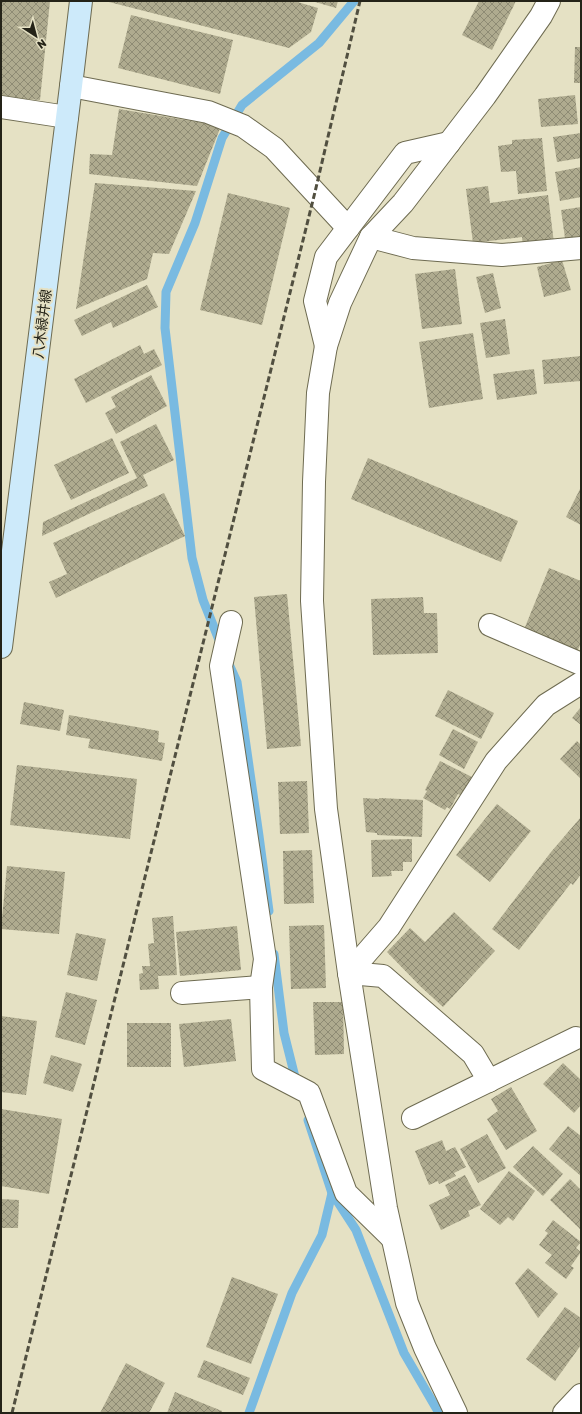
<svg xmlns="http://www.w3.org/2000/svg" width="582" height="1414" font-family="Rubik,'Noto Sans JP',sans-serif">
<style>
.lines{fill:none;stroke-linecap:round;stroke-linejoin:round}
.stream{stroke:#79bae1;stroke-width:9}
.building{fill:url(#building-cross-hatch)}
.minor-casing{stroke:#6e6b51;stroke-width:24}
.tertiary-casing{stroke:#6e6b51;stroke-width:24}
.secondary-casing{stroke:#6e6b51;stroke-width:24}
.minor{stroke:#fff;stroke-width:22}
.tertiary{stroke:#fff;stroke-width:22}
.secondary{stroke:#cdeafa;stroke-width:22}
.rail{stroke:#514f40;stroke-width:3;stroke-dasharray:6 3;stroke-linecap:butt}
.labels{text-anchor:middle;stroke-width:4;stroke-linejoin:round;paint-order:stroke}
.street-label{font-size:14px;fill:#242318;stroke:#e5e1c4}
</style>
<defs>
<pattern id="building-cross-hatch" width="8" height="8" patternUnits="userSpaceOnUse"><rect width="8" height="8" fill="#afab8f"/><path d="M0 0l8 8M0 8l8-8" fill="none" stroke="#8e8b74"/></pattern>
</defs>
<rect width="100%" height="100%" fill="#e5e1c4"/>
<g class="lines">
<g class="stream">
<path d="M221,645L203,600L192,558L165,328L166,292L195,223L222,138L242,105L319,43L354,1"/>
<path d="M229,664L237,682L259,836L269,911"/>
<path d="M274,954L284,1033L297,1085"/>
<path d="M308,1120L332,1193L356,1230L404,1353L439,1413"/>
<path d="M249,1413L292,1293L322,1235L332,1193"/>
</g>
</g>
<g class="building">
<path d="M1,1H50L40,100L1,97Z"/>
<path d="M110,1H294L318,8L311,32L289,48L109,2Z"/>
<path d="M315,1H338L336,8L315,2Z"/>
<path d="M479,1H516L492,50L462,35Z"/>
<path d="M131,15L233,40L220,94L118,68Z"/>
<path d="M575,47H581V83H574Z"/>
<path d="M575,95L578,124L541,127L538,99Z"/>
<path d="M119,109L221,126L197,186L89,174L90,154L112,155Z"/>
<path d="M581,133V158L557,162L553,137Z"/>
<path d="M542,138L547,191L518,194L516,171L501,172L498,146L512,144V140Z"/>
<path d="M581,167V197L560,201L555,172Z"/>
<path d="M95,183L196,191L169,254L153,253L147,279L76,309Z"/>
<path d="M488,186L490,203L548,195L554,243L523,247L522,237L473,243L466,189Z"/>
<path d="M228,193L290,208L262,325L200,310Z"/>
<path d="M581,207V236L565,238L561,210Z"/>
<path d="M562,260L571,290L544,297L537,267Z"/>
<path d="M455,269L462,324L422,329L415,274Z"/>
<path d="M493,273L501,308L485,313L476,277Z"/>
<path d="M147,285L158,307L113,328L111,322L82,336L74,320Z"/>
<path d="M505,319L510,354L486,358L480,323Z"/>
<path d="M473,333L483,399L429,408L419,342Z"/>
<path d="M140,345L144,354L154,349L162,365L86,403L74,379Z"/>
<path d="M581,356V381L544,384L542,360Z"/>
<path d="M534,369L537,394L497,400L493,374Z"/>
<path d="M151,375L167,406L116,434L105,413L116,407L111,397Z"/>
<path d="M156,424L174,460L143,475L148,486L42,536L43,522L137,478L120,442Z"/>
<path d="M112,438L129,473L71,500L54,465Z"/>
<path d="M368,458L518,521L501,562L351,499Z"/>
<path d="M581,487V525L566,517Z"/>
<path d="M164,493L185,536L56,598L49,582L67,574L53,543Z"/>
<path d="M549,568L581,581V643L576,654L523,632Z"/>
<path d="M287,594L301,746L267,749L254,597Z"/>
<path d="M423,597L424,613H437L438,653L373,655L371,599Z"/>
<path d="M448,690L494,713L481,739L435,716Z"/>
<path d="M24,702L64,710L60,731L20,724Z"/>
<path d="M581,707V725L572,718Z"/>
<path d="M69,715L159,731L158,742L165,743L162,761L88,748L90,739L66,735Z"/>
<path d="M453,729L478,742L464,769L439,755Z"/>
<path d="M577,741L581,745V779L560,759Z"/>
<path d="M440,761L472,777L462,796L458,794L450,809L447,807L445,810L423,798L427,791L425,790Z"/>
<path d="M17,765L137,779L130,839L10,825Z"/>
<path d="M307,781L309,833L280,834L278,782Z"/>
<path d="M363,798L379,799V798L423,800L422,837L377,835V833L366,832Z"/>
<path d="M497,804L531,831L490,882L456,855Z"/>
<path d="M581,817V874L573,885L571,883L519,950L492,929L551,852Z"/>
<path d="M412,839V862H403V871H391L392,876L372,877L371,840Z"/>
<path d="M312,850L314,903L284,904L283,851Z"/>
<path d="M7,866L65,872L59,934L1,929Z"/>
<path d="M454,912L495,951L443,1007L420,986L387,952L410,928L425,942Z"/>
<path d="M173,916L177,975L158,976L159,989L140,990L139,974L143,973L142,966H150L148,944L154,943L152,918Z"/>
<path d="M324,925L326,988L291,989L289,926Z"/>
<path d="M237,926L241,970L180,976L176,932Z"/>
<path d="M76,933L106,939L97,981L67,975Z"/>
<path d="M66,992L97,1000L85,1045L55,1037Z"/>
<path d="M313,1002H343L344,1054L315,1055Z"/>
<path d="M1,1016L37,1021L26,1095L1,1092Z"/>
<path d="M231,1019L236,1061L184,1067L179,1024Z"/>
<rect x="127" y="1023" width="44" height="44"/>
<path d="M51,1055L82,1064L73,1092L43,1083Z"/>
<path d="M563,1063L581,1080V1105L574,1113L543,1084Z"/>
<path d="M511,1087L537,1131L506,1150L487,1119L498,1111L491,1099Z"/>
<path d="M1,1109L62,1119L49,1194L1,1186Z"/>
<path d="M568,1126L581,1136V1176L549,1149Z"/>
<path d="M487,1134L506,1168L478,1183L460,1149Z"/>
<path d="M442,1140L446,1151L455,1147L466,1167L454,1173L456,1176L439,1184L438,1181L429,1185L415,1151Z"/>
<path d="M533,1146L563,1174L543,1196L513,1167Z"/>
<path d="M509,1171L535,1191L513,1221L508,1217L500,1225L480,1209Z"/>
<path d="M465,1175L481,1205L468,1211L470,1216L441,1230L429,1205L450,1195L445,1185Z"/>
<path d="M570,1179L581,1190V1230L550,1200Z"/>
<path d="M1,1199L19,1200L18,1228H1Z"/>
<path d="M553,1220L581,1242L576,1248L581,1252L571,1266L574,1268L566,1279L545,1263L552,1255L539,1245L548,1233L545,1231Z"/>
<path d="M528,1268L558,1294L538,1318L515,1283Z"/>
<path d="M232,1277L278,1294L251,1364L206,1347Z"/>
<path d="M565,1307L581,1318V1345L555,1381L526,1359Z"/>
<path d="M204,1360L250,1378L243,1395L197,1377Z"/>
<path d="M126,1363L165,1383L149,1413H100Z"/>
<path d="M175,1392L222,1411V1413H167Z"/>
</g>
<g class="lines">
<defs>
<g id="minor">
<path d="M71,86L208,112L243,126L274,148L348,228"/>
<path d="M1,107L67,117"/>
<path d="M371,237L413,248L502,255L581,248"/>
<path d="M326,346L315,301L326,257L405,153L449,143"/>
<path d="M231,622L221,666L265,959L261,987L263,1069L309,1093L346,1193L392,1238"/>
<path d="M490,625L581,664"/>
<path d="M349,973L389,927L496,761L546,705L581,683"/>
<path d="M349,973L383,976L473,1054L489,1081"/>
<path d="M182,993L261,987"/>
<path d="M413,1118L576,1038"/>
<path d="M564,1413L581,1395"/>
</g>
<path id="tertiary" d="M456,1413L425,1348L407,1303L386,1208L349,973L326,809L312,601L314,482L318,393L326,346L340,303L371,237L403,203L485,96L541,16L549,1"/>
<path id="secondary" d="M1,647L71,86L81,1"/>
</defs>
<use href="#minor" class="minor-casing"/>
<use href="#tertiary" class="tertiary-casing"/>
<use href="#secondary" class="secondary-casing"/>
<use href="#minor" class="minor"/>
<use href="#tertiary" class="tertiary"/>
<use href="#secondary" class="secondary"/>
<path class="rail" d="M12,1413L315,192L360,1"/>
</g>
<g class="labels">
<g class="street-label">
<text transform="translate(42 324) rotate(-83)" y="5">八木緑井線</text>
</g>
</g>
<rect width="582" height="1414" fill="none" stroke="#242318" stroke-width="4"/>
<g transform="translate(36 36) rotate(144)" stroke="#e5e1c4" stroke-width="3" paint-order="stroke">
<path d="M0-3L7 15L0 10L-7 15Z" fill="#242318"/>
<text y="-6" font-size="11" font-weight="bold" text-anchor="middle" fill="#242318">N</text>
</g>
</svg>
